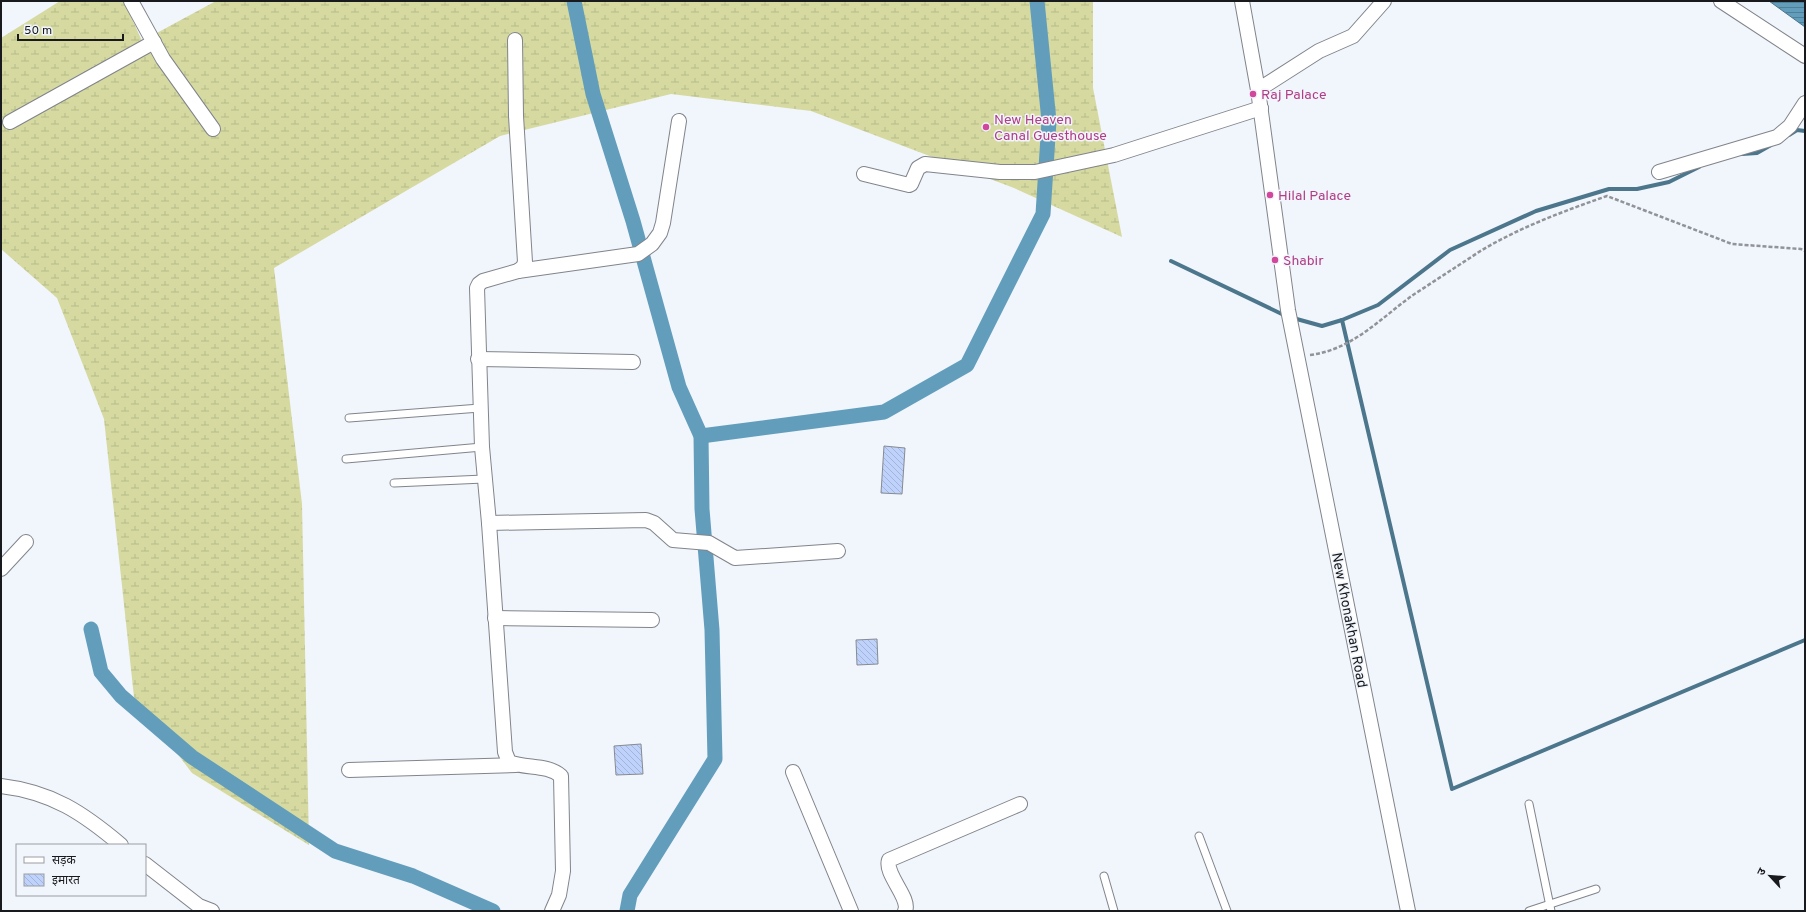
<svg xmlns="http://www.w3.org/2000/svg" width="1806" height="912" font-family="Overpass,'Noto Sans Devanagari',sans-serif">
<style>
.wetland{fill:url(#wetland-marsh)}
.water{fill:url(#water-rules);stroke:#4c768c}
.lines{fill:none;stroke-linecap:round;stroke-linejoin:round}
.stream{stroke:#4c768c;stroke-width:4}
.canal{stroke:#629ebc;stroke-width:15}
.building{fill:url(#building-back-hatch);stroke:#878a90}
.service-casing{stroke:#81848b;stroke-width:9}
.minor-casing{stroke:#81848b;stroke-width:16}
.path{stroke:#909398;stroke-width:2.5;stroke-dasharray:4 2;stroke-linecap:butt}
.service{stroke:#fff;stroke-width:7}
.minor{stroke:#fff;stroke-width:14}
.hotel-dot{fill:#d1479c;stroke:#f1f5fc;stroke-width:1.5}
.labels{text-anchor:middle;stroke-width:3;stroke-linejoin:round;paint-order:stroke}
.hotel-label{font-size:14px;fill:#b23c85;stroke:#f1f5fc;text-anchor:start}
.street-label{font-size:14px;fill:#191a1d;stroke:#f1f5fc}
</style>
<defs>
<pattern id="wetland-marsh" width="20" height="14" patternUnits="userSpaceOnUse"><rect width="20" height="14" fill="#d6daa0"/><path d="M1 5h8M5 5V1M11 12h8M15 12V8" fill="none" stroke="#b7ba89"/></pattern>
<pattern id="water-rules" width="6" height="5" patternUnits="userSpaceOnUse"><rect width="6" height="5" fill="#629ebc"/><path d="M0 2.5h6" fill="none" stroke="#508098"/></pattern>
<pattern id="building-back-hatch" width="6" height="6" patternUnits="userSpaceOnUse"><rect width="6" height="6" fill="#bed2fb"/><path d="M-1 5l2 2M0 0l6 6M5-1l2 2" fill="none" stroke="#a3b4d7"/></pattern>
</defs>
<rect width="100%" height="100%" fill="#f1f5fc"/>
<path class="wetland" d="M60,1H124L142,41L216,1H1093V88L1122,237L1014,188L811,111L671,94L500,136L274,268L302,504L309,845L192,773L134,697L104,419L57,298L1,249V38Z"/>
<path class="water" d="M1769,1H1805V27Z"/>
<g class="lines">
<g class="stream">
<path d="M1789,135L1797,130L1805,131"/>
<path d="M1742,154L1757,153L1771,145"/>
<path d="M1171,261L1286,316"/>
<path d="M1293,318L1322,326L1342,320L1378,305L1450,250L1536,211L1609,189H1637L1669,182L1699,167"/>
<path d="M1342,320L1452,789L1805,640"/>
</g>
<g class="canal">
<path d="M574,1L593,94L633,221L679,387L701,436L702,509L712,630L715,759L630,895L627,911"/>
<path d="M701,436L884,412L967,365L1043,214L1049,121L1037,1"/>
<path d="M91,629L101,672L121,696L192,757L335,851L413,876L493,911"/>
</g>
</g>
<g class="building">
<path d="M884,446L905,448L902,494L881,493Z"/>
<path d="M877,639L878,664L857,665L856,640Z"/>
<path d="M641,744L643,774L616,775L614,746Z"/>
</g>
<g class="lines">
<defs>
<g id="service">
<path d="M349,418L480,408"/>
<path d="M346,459L482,447"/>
<path d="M394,483L484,479"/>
<path d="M1529,804L1551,911"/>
<path d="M1199,836L1227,911"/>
<path d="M1104,876L1114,911"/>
<path d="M1529,911L1596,889"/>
</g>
<g id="minor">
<path d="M131,1L163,59L213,129"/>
<path d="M1242,1L1258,90L1288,310L1408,911"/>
<path d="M1721,1L1805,56"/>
<path d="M515,40L516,116L525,262L523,267L518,271"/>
<path d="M1258,90L1319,51L1353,36L1384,1"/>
<path d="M10,122L154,42"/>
<path d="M1659,172L1777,137L1790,126L1805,103"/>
<path d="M864,174L909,185L911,184L918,168L925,164L1000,172H1035L1114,155L1261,108"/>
<path d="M478,359L633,362"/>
<path d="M489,523L646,520L654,523L673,540L709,543L735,558L838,551"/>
<path d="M1,569L26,542"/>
<path d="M495,618L652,620"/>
<path d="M349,770L516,765"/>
<path d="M793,772L851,911"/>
<path d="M1,786C52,792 83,813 121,845"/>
<path d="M145,864L199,906L212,911"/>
<path d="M552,911L559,895L563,871L561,776C547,764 526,769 509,762L505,752L489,523L482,447L477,288L479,284L483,281L518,271L638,254L652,244L660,233L663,223L679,121"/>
<path d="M905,911C911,898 884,874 889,860L1020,804"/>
</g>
</defs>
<use href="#service" class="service-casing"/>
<use href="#minor" class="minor-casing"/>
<path class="path" d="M1310,355C1352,350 1381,318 1413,295C1436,280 1459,265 1482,250C1521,227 1564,211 1607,196L1732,244L1801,249L1805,251"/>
<use href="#service" class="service"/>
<use href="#minor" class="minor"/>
</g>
<g class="hotel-dot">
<circle cx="1253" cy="94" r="4"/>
<circle cx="986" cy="127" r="4"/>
<circle cx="1270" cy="195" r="4"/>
<circle cx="1275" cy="260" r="4"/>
</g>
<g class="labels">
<g class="hotel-label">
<text x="1261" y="99">Raj Palace</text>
<text x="994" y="124">New Heaven<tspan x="994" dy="16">Canal Guesthouse</tspan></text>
<text x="1278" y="200">Hilal Palace</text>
<text x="1283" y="265">Shabir</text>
</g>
<g class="street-label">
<text transform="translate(1350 620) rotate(79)" y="5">New Khonakhan Road</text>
</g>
</g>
<rect width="1806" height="912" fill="none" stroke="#191a1d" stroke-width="4"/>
<rect x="16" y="844" width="130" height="52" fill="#f1f5fc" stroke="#9b9da3"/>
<rect x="24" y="857" width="20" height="6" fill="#ffffff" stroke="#9b9da3"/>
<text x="52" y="864" font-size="12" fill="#191a1d">सड़क</text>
<rect x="24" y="874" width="20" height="12" fill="url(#building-back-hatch)" stroke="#9b9da3"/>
<text x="52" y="884" font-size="12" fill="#191a1d">इमारत</text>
<g transform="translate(1770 876) rotate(296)" stroke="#f1f5fc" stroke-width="3" paint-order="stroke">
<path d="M0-3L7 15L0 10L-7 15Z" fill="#191a1d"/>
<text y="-6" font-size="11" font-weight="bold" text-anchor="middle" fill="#191a1d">उ</text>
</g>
<path d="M18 34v6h105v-6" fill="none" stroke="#191a1d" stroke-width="2"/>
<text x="24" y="34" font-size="12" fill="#191a1d" stroke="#f1f5fc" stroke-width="3" paint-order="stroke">50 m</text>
</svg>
